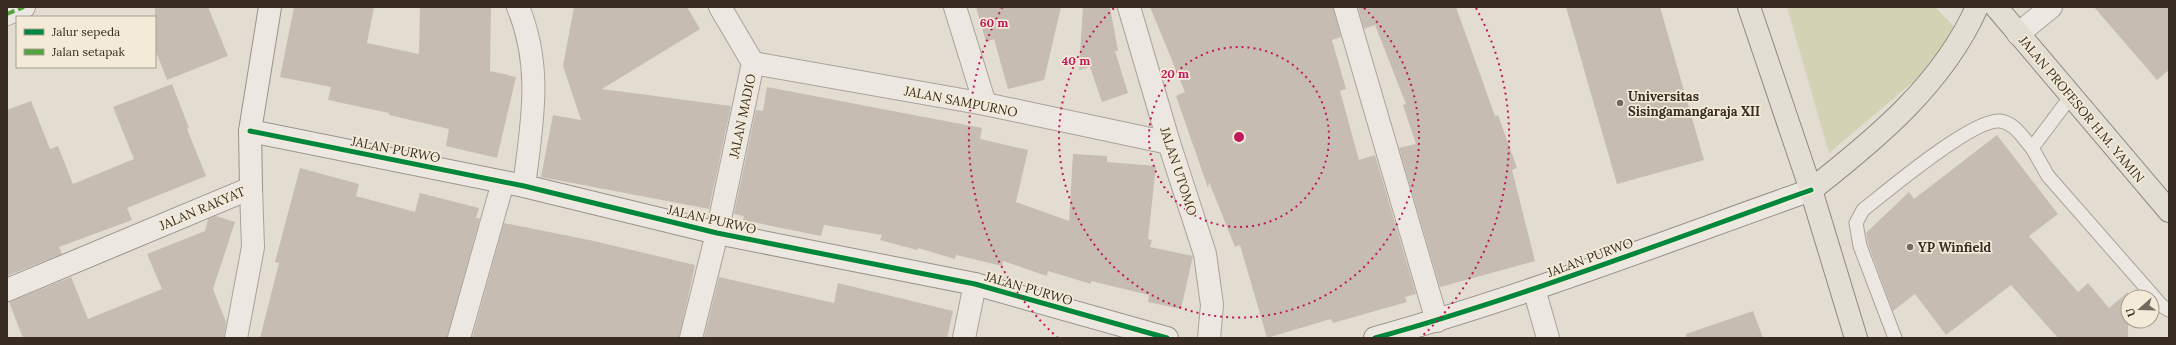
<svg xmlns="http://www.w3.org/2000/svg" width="2176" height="345" font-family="Lora,serif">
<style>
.green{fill:#d3d2b4}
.building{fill:#c7bcb2}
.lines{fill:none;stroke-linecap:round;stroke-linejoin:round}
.lane-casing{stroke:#a9a299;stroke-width:15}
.street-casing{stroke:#a9a299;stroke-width:24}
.secondary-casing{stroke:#999289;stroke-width:24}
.primary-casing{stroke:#8e8880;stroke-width:24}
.lane{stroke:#ece8e1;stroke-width:13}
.street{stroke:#ece8e1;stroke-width:22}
.secondary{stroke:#ece8e1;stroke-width:22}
.primary{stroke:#e3ded4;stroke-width:22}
.quiet{stroke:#53a441;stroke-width:4;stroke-dasharray:8 4;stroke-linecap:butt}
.cycleway-casing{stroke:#f3ead8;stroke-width:8}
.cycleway{stroke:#00873e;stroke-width:5}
.ring{fill:none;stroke:#c2185b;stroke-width:2;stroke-dasharray:2 4}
.poi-dot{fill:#74695f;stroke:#f3ead8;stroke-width:1.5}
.labels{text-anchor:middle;stroke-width:3.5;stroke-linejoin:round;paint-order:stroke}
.poi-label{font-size:13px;font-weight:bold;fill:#382b21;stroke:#f3ead8;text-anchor:start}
.street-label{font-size:13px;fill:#382b21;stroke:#f3ead8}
.centre{fill:#c2185b;stroke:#f3ead8;stroke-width:2}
.ring-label{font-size:12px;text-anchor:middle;font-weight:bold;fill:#c2185b;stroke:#f3ead8;stroke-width:3.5;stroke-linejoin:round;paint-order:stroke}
</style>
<rect width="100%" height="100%" fill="#e3ddd1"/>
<path class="green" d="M1787,7H1935L1965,38L1829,153Z"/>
<g class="building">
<path d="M155,7H208L228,56L167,80L155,49Z"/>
<path d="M294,7H374L367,43L419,54L420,7H491L490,71L516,77L497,158L446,146L449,129L389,115V113L328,100L331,87L280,77Z"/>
<path d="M574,7H687L700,29L602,89L731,106L709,209L541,177L553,115L581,120L563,66Z"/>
<path d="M976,7H1061L1044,80L1008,89L994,39L986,42Z"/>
<path d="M1083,7H1110L1118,51H1115L1128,93L1102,102L1090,67L1079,70Z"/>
<path d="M1150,7H1333L1341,37L1332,40L1346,89L1340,91L1359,160L1375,155L1416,294L1405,297L1407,302L1333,323L1331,319L1267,338L1240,245L1235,247L1209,182L1208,188L1176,96L1185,92Z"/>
<path d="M1358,7H1456L1495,116L1498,115L1517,168L1512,170L1535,261L1440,287L1399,148L1416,144L1403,105L1406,104L1375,25L1364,29Z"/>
<path d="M1566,7H1660L1704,160L1617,184Z"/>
<path d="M2094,7H2169V70L2157,80Z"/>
<path d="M172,84L189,128L187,129L206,176L127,208L132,220L59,247L62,254L7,276V110L31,101L50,149L58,146L73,184L134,159L113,107Z"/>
<path d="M767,87L982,128L980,139L1028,150L1016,202L1069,221L1073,154L1107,156V162L1156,166L1148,239L1152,240L1150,247L1193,256L1181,309L1148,302L1149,295L1091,281V284L1048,271L1047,276L1003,261L1002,266L956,255L955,259L918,248L917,250L880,240L882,235L824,225L821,236L743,220L744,216L734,214L756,110L763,111Z"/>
<path d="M1997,135L2058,214L2029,236L2078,292L2088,283L2109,308L2128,292V338H2058L2011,285L1946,335L1915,294L1893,311L1868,244L1866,233L1909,192L1914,199Z"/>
<path d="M300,168L359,184L356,196L415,212L420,193L479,208L476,218H480L447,338H260L279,263L275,262Z"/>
<path d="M216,216L235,222L213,289L226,322L224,338H23L9,302L71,277L88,319L162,289L147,254L205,231L208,219Z"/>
<path d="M504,223L594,241L695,265L679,338H472Z"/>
<path d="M719,277L834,303L838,283L953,311L947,338H704Z"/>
<path d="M1753,311L1763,338H1686V334Z"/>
</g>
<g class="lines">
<defs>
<g id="lane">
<path d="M2071,96L2032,148L2048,176L2162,306L2169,310"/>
<path d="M1895,338L1860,246L1856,223L1863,210C1887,191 1973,118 2000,121C2015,123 2023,138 2032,148"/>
</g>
<g id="street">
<path d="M518,7C543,68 532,123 524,186"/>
<path d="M955,7L985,104"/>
<path d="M1129,7L1169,143L1205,254L1212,305L1209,338"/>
<path d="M1345,7L1437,321"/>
<path d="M7,14L24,7"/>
<path d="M2018,34L2051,7"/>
<path d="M753,63L985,104L1169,143"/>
<path d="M1534,289L1548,338"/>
<path d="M236,338L253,247L251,188"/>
<path d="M459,338L503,182"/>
<path d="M691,338L717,233L753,63L720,7"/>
<path d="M964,338L975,284"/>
</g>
<g id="secondary">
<path d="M250,131L524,186L717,233L975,284L1167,338"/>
<path d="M7,290L251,188L250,131L270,7"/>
<path d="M1375,338C1523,297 1667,241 1811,190"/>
</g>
<g id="primary">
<path d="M1749,7L1811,190L1856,338"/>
<path d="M1996,7L2169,211"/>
<path d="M1811,190C1876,139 1943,84 1977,7"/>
</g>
</defs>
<use href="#lane" class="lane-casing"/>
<use href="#street" class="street-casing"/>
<use href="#secondary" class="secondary-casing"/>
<use href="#primary" class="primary-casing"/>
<use href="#lane" class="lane"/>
<use href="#street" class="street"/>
<use href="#secondary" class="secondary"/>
<use href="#primary" class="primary"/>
<path class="quiet" d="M7,14L24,7"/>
<defs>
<g id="cycleway">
<path d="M250,131L524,186L717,233L975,284L1167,338"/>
<path d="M1375,338C1523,297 1667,241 1811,190"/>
</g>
</defs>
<use href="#cycleway" class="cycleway-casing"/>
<use href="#cycleway" class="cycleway"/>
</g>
<g class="ring">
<circle cx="1239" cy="137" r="90"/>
<path d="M1364 8A180 180 0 1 1 1114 8"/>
<path d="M1058 338A270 270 0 0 1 1002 8M1476 8A270 270 0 0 1 1420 338"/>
</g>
<g class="poi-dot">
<circle cx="1620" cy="103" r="4"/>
<circle cx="1910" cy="247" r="4"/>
</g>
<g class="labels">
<g class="poi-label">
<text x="1628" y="101">Universitas<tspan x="1628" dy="15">Sisingamangaraja XII</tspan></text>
<text x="1918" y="252">YP Winfield</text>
</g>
<g class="street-label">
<text transform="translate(961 101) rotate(11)" y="5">JALAN SAMPURNO</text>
<text transform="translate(2082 109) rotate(50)" y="5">JALAN PROFESOR H.M. YAMIN</text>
<text transform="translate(742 116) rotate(-78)" y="5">JALAN MADIO</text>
<text transform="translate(396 149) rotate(11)" y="5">JALAN PURWO</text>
<text transform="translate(1179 171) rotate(72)" y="5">JALAN UTOMO</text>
<text transform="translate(202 208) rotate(-23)" y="5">JALAN RAKYAT</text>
<text transform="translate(712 219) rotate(13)" y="5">JALAN PURWO</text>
<text transform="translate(1590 257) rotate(-20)" y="5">JALAN PURWO</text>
<text transform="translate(1029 288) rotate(16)" y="5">JALAN PURWO</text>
</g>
</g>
<circle cx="1239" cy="137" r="6" class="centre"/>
<g class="ring-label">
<text x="994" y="27">60 m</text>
<text x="1076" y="65">40 m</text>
<text x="1175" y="78">20 m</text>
</g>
<rect width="2176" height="345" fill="none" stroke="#382b21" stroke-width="16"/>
<rect x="16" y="16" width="140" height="52" fill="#f3ead8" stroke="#a89e8f"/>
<rect x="24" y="29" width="20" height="6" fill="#00873e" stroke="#a89e8f"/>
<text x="52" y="36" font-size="12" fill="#382b21">Jalur sepeda</text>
<rect x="24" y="49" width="20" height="6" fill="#53a441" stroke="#a89e8f"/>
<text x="52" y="56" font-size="12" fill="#382b21">Jalan setapak</text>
<g transform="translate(2140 309) rotate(250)"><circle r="19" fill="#f3ead8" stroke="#a89e8f"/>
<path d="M0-3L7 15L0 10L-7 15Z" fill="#74695f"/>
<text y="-6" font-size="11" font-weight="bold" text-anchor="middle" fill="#382b21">U</text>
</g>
</svg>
